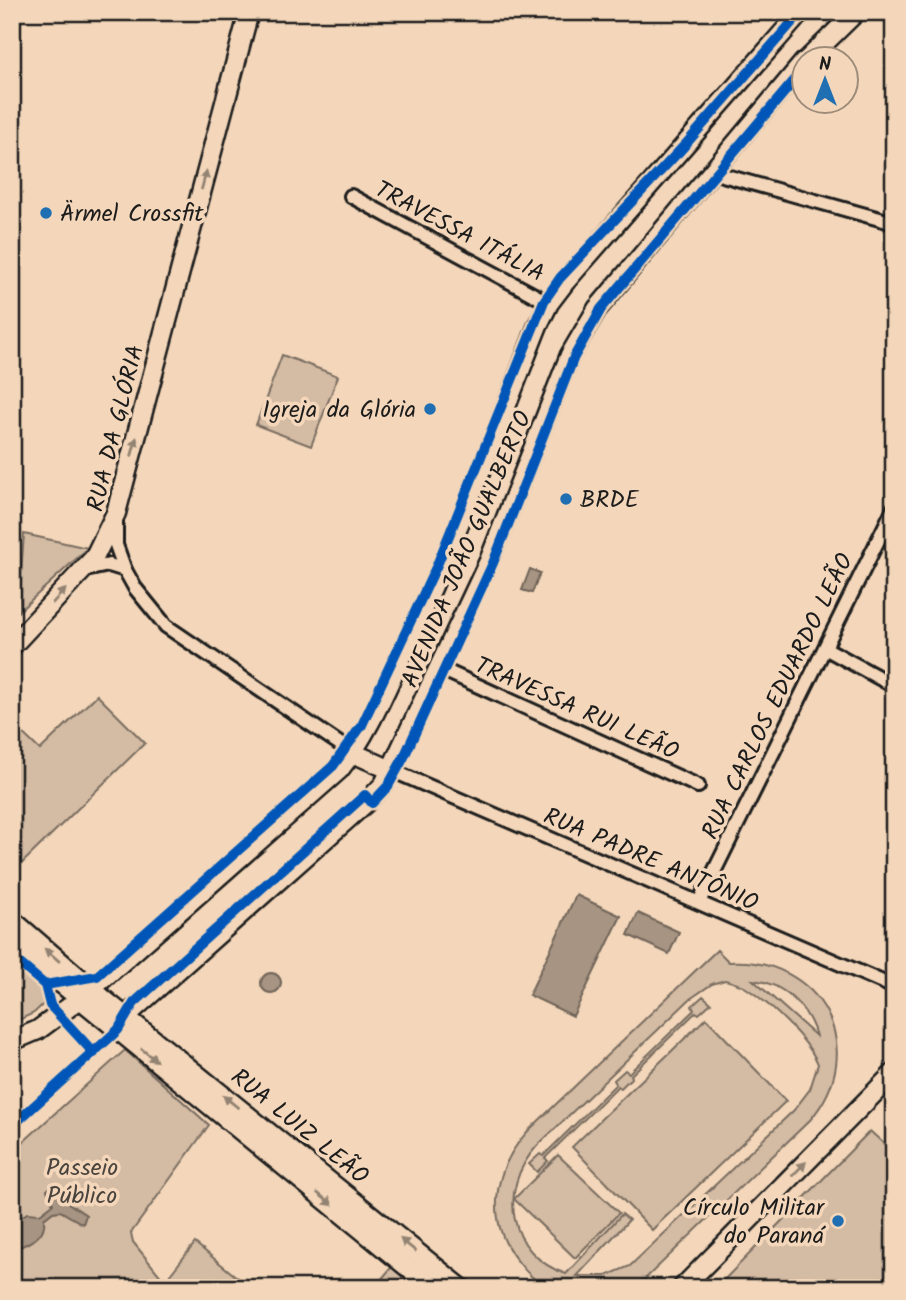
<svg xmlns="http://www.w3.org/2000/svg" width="906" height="1300" font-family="Kalam,sans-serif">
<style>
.green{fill:#d4bba3;stroke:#786c60;stroke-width:2;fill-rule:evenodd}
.water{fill:#a79482;stroke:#6f6459;stroke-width:2}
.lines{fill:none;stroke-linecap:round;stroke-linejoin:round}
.street-casing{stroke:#1c1c1c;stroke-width:18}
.secondary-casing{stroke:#1c1c1c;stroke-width:23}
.street{stroke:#f4d7ba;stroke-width:12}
.secondary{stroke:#f4d7ba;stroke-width:18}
.cycleway-casing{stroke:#f4d7ba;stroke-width:15}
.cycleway{stroke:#0057b8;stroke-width:10}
.oneway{fill:#938373}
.poi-dot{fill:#1f6fb2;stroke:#f4d7ba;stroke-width:2.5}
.labels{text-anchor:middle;stroke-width:7;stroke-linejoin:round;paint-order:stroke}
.poi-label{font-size:24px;fill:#1c1c1c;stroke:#f4d7ba;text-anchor:start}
.street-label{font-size:24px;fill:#1c1c1c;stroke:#f4d7ba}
.park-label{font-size:24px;fill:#4a443e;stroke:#f4d7ba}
</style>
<rect width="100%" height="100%" fill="#f4d7ba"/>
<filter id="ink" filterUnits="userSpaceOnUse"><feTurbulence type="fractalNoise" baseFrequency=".0143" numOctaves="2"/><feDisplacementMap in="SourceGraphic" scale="14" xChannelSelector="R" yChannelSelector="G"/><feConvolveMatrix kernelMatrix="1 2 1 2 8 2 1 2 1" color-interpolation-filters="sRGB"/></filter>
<g filter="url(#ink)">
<g class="green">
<path d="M282,355L338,376L311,446L256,425Z"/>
<path d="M24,534L88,548L18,612Z"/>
<path d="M97,695L145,743L12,873V723L40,750Z"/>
<path d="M717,950L729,962C821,956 871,1050 810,1120L645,1279C626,1290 614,1288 593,1288C580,1288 562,1291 550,1287C538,1284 527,1273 520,1264C484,1223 493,1170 527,1132ZM725,980C732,982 740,984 746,988C769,1003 808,1039 818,1064L810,1089L794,1110L630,1266L606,1276H577L629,1220L622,1214L566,1274C508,1254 497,1190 537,1146L690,999L712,984ZM753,980C783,983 808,1007 816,1036Z"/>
<path d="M12,951L58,990L34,1013L12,1023Z"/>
<path d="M703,996L711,1003L699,1014L696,1012L631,1075L632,1077L621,1088L618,1086L545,1158L548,1161L537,1172L529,1164L540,1154L543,1156L616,1084L614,1080L625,1070L629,1073L694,1010L692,1006Z"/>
<path d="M706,1018L786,1101L652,1230L572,1147Z"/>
<path d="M125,1050L209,1125L131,1233L133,1242L170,1288H12V1152Z"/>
<path d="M870,1131L894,1153V1288H716Z"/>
<path d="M558,1155L619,1213L575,1258L514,1199Z"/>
<path d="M195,1243L249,1287V1288H184L169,1276Z"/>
<path d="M395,1263L425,1288H374Z"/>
</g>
<g class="water">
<path d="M530,569L540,573L532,593L522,590Z"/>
<path d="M576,895L621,916L573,1016L529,995Z"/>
<path d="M638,913L679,932L669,954L628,935Z"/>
<circle cx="271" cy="983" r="10"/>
<path d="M52,1186L67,1202L86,1215L83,1224L60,1211L53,1212L44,1219C47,1238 27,1243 12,1251V1224L27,1213L40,1214L53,1204L47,1190Z"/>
</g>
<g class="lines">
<defs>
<g id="street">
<path d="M712,172L894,223"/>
<path d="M351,196L549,303"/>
<path d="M116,521V545L125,570L135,588L166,626L353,753"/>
<path d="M85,570L109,565L125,570"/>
<path d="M825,648L894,686"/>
<path d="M439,668L698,786"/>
<path d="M391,770L894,987"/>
<path d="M699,902L894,508"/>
</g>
<g id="secondary">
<path d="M807,60L856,12"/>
<path d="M12,646L94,558L116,513L249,12"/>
<path d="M353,753L391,770"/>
<path d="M12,920L107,1002L461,1288"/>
<path d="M12,943L433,1288"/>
<path d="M126,1016L369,800L384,784L489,561L570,355L597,309L804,62"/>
<path d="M12,1041L38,1030L80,999L339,770C369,733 386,688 407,644C455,540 496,432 538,325L549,303L565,282L801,12"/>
<path d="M682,1288L894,1073"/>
</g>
</defs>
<use href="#street" class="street-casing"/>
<use href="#secondary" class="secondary-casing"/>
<use href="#street" class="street"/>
<use href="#secondary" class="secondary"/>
<defs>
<g id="cycleway">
<path d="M678,153L801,12"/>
<path d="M12,957L45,985L50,1005L94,1053"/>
<path d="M45,985L97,976L333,766L362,725L437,565L544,301L560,278L684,146"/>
<path d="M12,1126L118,1030L134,1003L365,795L372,803L388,786L404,757L493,563L574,357L601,309L804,69"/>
</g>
</defs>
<use href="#cycleway" class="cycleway-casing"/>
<use href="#cycleway" class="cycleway"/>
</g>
<defs><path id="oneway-solid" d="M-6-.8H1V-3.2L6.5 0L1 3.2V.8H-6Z" transform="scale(1.75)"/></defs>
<g class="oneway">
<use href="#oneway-solid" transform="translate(204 180) rotate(-75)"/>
<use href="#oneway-solid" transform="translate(134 447) rotate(-75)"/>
<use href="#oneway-solid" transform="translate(59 596) rotate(-47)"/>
<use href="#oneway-solid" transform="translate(52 955) rotate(-139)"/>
<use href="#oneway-solid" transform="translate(149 1055) rotate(39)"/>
<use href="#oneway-solid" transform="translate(231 1102) rotate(-141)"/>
<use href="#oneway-solid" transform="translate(799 1169) rotate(-45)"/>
<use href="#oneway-solid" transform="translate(325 1199) rotate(39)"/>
<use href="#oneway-solid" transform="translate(408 1245) rotate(-141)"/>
</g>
</g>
<g class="poi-dot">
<circle cx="46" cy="213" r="7"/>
<circle cx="430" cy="409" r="7"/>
<circle cx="566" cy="499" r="7"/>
<circle cx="838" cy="1221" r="7"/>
</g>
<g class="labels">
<g class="poi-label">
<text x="60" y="221">Ärmel Crossfit</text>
<text x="416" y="417" text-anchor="end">Igreja da Glória</text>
<text x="580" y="507">BRDE</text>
<text x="824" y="1215" text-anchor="end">Círculo Militar<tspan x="824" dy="28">do Paraná</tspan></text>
</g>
<g class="street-label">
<text transform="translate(460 231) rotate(28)" y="8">TRAVESSA ITÁLIA</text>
<text transform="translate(115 428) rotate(-76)" y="8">RUA DA GLÓRIA</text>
<text transform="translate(466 549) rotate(-67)" y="8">AVENIDA JOÃO GUALBERTO</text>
<text transform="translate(777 696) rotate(-64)" y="8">RUA CARLOS EDUARDO LEÃO</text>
<text transform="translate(577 708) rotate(24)" y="8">TRAVESSA RUI LEÃO</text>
<text transform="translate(651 859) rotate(23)" y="8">RUA PADRE ANTÔNIO</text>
<text transform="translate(300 1126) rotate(39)" y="8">RUA LUIZ LEÃO</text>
</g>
<g class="park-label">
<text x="82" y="1175">Passeio<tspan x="82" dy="28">Público</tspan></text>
</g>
</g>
<rect width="906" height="1300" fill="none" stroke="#f4d7ba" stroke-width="42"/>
<rect x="21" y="21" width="864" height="1258" fill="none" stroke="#1c1c1c" stroke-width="2.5" filter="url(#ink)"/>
<g transform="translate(825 80)"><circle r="33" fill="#f4d7ba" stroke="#9e8c7b" stroke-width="2"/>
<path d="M0-5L12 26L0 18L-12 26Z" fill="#1f6fb2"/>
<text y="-10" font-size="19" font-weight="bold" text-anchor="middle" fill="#1c1c1c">N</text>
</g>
</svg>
